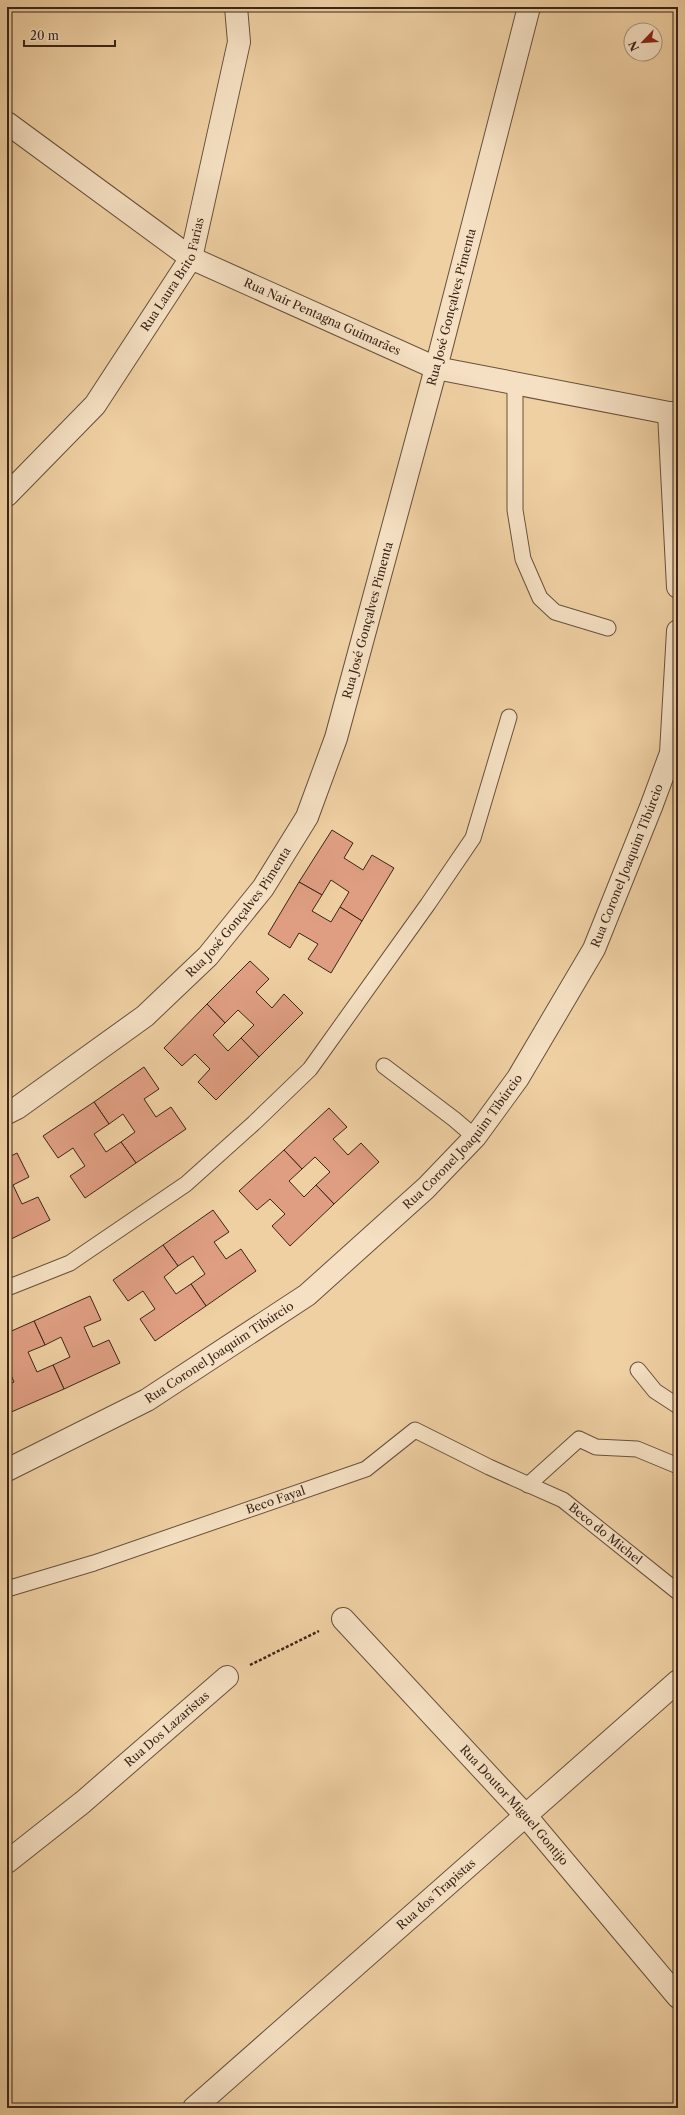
<svg xmlns="http://www.w3.org/2000/svg" width="685" height="2115" font-family="'Libre Caslon Text',serif">
<style>
.building{fill:#df9e82;stroke:#3b2518}
.lines{fill:none;stroke-linecap:round;stroke-linejoin:round}
.lane-casing{stroke:#68503b;stroke-width:17}
.street-casing{stroke:#68503b;stroke-width:24}
.path{stroke:#3b2518;stroke-width:2.5;stroke-dasharray:3 2;stroke-linecap:butt}
.lane{stroke:#f5e0c3;stroke-width:15}
.street{stroke:#f5e0c3;stroke-width:22}
.labels{text-anchor:middle;stroke-width:3.5;stroke-linejoin:round;paint-order:stroke}
.street-label{font-size:12px;fill:#3b2518;stroke:#f5e0c3}
</style>
<rect width="100%" height="100%" fill="#efd0a3"/>
<filter id="stains"><feTurbulence type="fractalNoise" baseFrequency=".005" numOctaves="4"/><feColorMatrix values="0 0 0 0 .2 0 0 0 0 .09 0 0 0 0 .02 0 0 0 .5 -.17"/></filter>
<radialGradient id="worn" r=".72"><stop offset=".6" stop-color="#630" stop-opacity="0"/><stop offset="1" stop-color="#630" stop-opacity=".3"/></radialGradient>
<g class="building">
<path d="M332,830L353,843L344,858L363,870L372,855L394,868L362,921L340,907L349,892L331,880L322,895L299,882Z"/>
<path d="M299,882L322,895L312,911L331,922L340,907L362,921L331,973L308,959L318,944L299,933L290,948L268,934Z"/>
<path d="M250,961L269,979L256,992L272,1008L284,994L303,1013L259,1057L241,1038L254,1025L238,1010L225,1023L207,1004Z"/>
<path d="M207,1004L225,1023L213,1035L228,1051L241,1038L259,1057L216,1100L198,1082L210,1069L195,1054L182,1066L164,1048Z"/>
<path d="M144,1067L159,1089L144,1099L156,1117L171,1107L186,1129L136,1163L121,1142L135,1132L123,1114L109,1124L94,1102Z"/>
<path d="M94,1102L109,1124L94,1134L106,1152L121,1142L136,1163L85,1198L70,1176L85,1166L73,1148L58,1158L43,1136Z"/>
<path d="M329,1108L347,1127L333,1139L348,1155L361,1143L379,1162L334,1204L316,1185L330,1172L315,1157L302,1169L284,1150Z"/>
<path d="M284,1150L302,1169L289,1181L304,1197L316,1185L334,1204L290,1246L272,1226L285,1214L270,1199L257,1210L239,1191Z"/>
<path d="M17,1153L29,1177L13,1185L22,1204L38,1197L50,1220L7,1241V1158Z"/>
<path d="M213,1210L229,1232L214,1242L226,1259L241,1249L256,1271L206,1306L191,1284L205,1274L193,1256L178,1266L163,1245Z"/>
<path d="M163,1245L178,1266L164,1277L176,1294L191,1284L206,1306L155,1341L140,1319L155,1309L143,1291L128,1301L113,1280Z"/>
<path d="M90,1296L101,1320L84,1327L93,1347L109,1340L120,1363L64,1389L53,1365L70,1357L61,1337L45,1345L34,1321Z"/>
<path d="M34,1321L45,1345L28,1352L37,1372L53,1365L64,1389L9,1413L7,1385L14,1382L7,1366V1333Z"/>
</g>
<g class="lines">
<defs>
<g id="lane">
<path d="M515,382V510L523,559L540,598L555,612L608,628"/>
<path d="M384,1066L454,1119L475,1137"/>
<path d="M7,1288L70,1263L186,1184L254,1123L310,1069L428,904L473,838L509,717"/>
<path d="M638,1370L655,1391L678,1406"/>
<path d="M528,1485L579,1439L596,1447L637,1449L678,1466"/>
<path id="s1" d="M7,1589L94,1563L366,1469L415,1430L489,1467L563,1500L678,1592"/>
</g>
<g id="street">
<path id="s2" d="M7,123L191,258L436,368L669,413H678"/>
<path d="M669,413L678,587"/>
<path id="s3" d="M7,495L95,405L191,258L239,42L236,7"/>
<path id="s4" d="M7,1113L17,1108L145,1016L208,956L263,888L307,817L336,738L436,368L529,7"/>
<path id="s5" d="M7,1470L147,1400L307,1295L426,1188L475,1137L518,1078L594,949L651,807L671,753L678,631"/>
<path id="s6" d="M343,1619L525,1815L678,1997"/>
<path id="s7" d="M7,1862L83,1802L227,1677"/>
<path id="s8" d="M194,2108L678,1681"/>
</g>
</defs>
<use href="#lane" class="lane-casing"/>
<use href="#street" class="street-casing"/>
<path class="path" d="M250,1665L319,1631"/>
<use href="#lane" class="lane"/>
<use href="#street" class="street"/>
</g>
<g class="labels">
<g class="street-label">
<text dy="4" stroke="none"><textPath href="#s3" startOffset="279">Rua Laura Brito Farias</textPath></text>
<text dy="4" stroke="none"><textPath href="#s4" startOffset="957">Rua José Gonçalves Pimenta</textPath></text>
<text dy="4" stroke="none"><textPath href="#s2" startOffset="372">Rua Nair Pentagna Guimarães</textPath></text>
<text dy="4" stroke="none"><textPath href="#s4" startOffset="633">Rua José Gonçalves Pimenta</textPath></text>
<text dy="4" stroke="none"><textPath href="#s5" startOffset="891">Rua Coronel Joaquim Tibúrcio</textPath></text>
<text dy="4" stroke="none"><textPath href="#s4" startOffset="309">Rua José Gonçalves Pimenta</textPath></text>
<text dy="4" stroke="none"><textPath href="#s5" startOffset="567">Rua Coronel Joaquim Tibúrcio</textPath></text>
<text dy="4" stroke="none"><textPath href="#s5" startOffset="243">Rua Coronel Joaquim Tibúrcio</textPath></text>
<text dy="4" stroke="none"><textPath href="#s1" startOffset="283">Beco Fayal</textPath></text>
<text dy="4" stroke="none"><textPath href="#s1" startOffset="659">Beco do Michel</textPath></text>
<text dy="4" stroke="none"><textPath href="#s7" startOffset="208">Rua Dos Lazaristas</textPath></text>
<text dy="4" stroke="none"><textPath href="#s6" startOffset="253">Rua Doutor Miguel Gontijo</textPath></text>
<text dy="4" stroke="none"><textPath href="#s8" startOffset="323">Rua dos Trapistas</textPath></text>
</g>
</g>
<rect width="685" height="2115" fill="none" stroke="#efd0a3" stroke-width="24"/>
<rect x="8" y="8" width="669" height="2099" fill="none" stroke="#3b2518" stroke-width="2"/>
<rect x="12" y="12" width="661" height="2091" fill="none" stroke="#3b2518"/>
<g transform="translate(643 42) rotate(245)"><circle r="19" fill="#f5e0c3" stroke="#ab957f"/>
<path d="M0-3L7 15L0 10L-7 15Z" fill="#8f2418"/>
<text y="-6" font-size="11" font-weight="bold" text-anchor="middle" fill="#3b2518">N</text>
</g>
<path d="M24 40v6h91v-6" fill="none" stroke="#3b2518" stroke-width="2"/>
<text x="30" y="40" font-size="12" fill="#3b2518" stroke="#f5e0c3" stroke-width="3" paint-order="stroke">20 m</text>
<rect width="100%" height="100%" filter="url(#stains)"/>
<rect width="100%" height="100%" fill="url(#worn)"/>
</svg>
